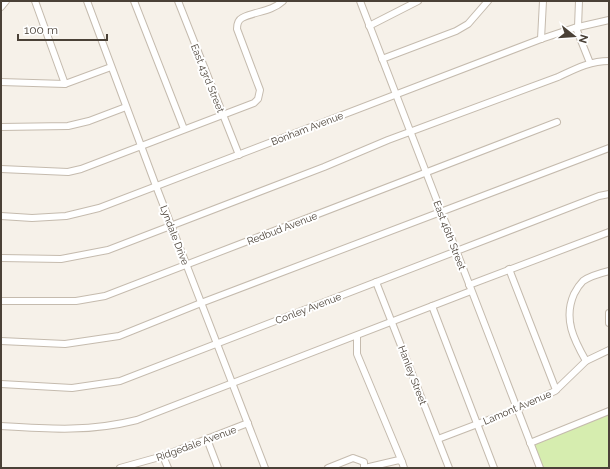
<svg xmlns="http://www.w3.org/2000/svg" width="610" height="469" font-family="Raleway,sans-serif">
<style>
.green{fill:#d6edaf}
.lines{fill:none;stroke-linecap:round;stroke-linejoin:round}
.minor-casing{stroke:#c5bbae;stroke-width:8}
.minor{stroke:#fff;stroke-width:6}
.labels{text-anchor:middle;stroke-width:4;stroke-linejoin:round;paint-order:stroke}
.street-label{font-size:10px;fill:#4a4137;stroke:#fff}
</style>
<rect width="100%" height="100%" fill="#f6f1e9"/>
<path class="green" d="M609,411V468H540L530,443Z"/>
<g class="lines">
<defs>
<g id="minor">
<path d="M35,1L65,84"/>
<path d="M87,1L156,186L265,468"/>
<path d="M134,1L184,129"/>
<path d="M178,1L239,155"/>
<path d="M360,1L540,468"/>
<path d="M1,7L6,1"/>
<path d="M369,26L418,1"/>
<path d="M578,27L579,1"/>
<path d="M576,28L590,63"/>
<path d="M541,39L543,1"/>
<path d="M382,59L456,31L468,24L488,1"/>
<path d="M1,82L65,84L111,67"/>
<path d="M1,127L68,126L89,121L126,107"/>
<path d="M1,169L68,172L81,169L254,103L258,99L260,90L237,29C237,25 238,20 242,18C256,11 271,12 283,1"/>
<path d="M1,216L32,218L66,216L99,208L541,39L574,28L609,20"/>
<path d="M1,258L61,259L108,250L324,167L388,140L558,77C575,69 590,61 609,61"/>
<path d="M509,269L556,390"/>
<path d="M376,282L449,468"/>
<path d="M469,285L609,232"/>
<path d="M1,301H76L105,296L557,122"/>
<path d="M432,306L494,468"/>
<path d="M609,313V323"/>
<path d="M357,336V354L402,462"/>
<path d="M1,341L65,344L119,336L201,303L609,148"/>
<path d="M586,361C574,340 563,319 574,294C576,290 579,285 583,281C590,276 601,273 609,271"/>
<path d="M1,384L72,388L120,381L599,196L609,194"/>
<path d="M1,426C49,429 90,432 137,420L471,291"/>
<path d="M207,439L218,468"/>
<path d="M438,439L517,409L555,391L586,361L609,350"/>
<path d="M530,443L609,411"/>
<path d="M163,456L168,468"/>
<path d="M120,468L163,456L248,423"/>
<path d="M328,468L353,458L364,462V468"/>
<path d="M365,468L399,460L402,462L404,468"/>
</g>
</defs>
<use href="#minor" class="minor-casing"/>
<use href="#minor" class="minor"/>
</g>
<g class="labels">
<g class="street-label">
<text transform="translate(208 78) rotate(68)" y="4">East 43rd Street</text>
<text transform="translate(307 128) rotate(-21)" y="4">Bonham Avenue</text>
<text transform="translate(282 228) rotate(-21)" y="4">Redbud Avenue</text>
<text transform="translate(175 235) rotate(69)" y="4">Lyndale Drive</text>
<text transform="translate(450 235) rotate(69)" y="4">East 46th Street</text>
<text transform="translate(308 308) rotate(-21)" y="4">Conley Avenue</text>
<text transform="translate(413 375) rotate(69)" y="4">Hanley Street</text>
<text transform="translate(517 407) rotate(-23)" y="4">Lamont Avenue</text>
<text transform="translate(196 443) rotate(-20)" y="4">Ridgedale Avenue</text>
</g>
</g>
<rect width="610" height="469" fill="none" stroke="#4a4137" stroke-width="4"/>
<g transform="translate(574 36) rotate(107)" stroke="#ffffff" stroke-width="3" paint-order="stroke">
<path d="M0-3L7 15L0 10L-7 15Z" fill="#4a4137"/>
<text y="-6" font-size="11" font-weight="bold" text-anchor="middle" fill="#4a4137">N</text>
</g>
<path d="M18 34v6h89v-6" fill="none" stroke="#4a4137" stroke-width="2"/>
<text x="24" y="34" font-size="12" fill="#4a4137" stroke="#ffffff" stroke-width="3" paint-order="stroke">100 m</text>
</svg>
